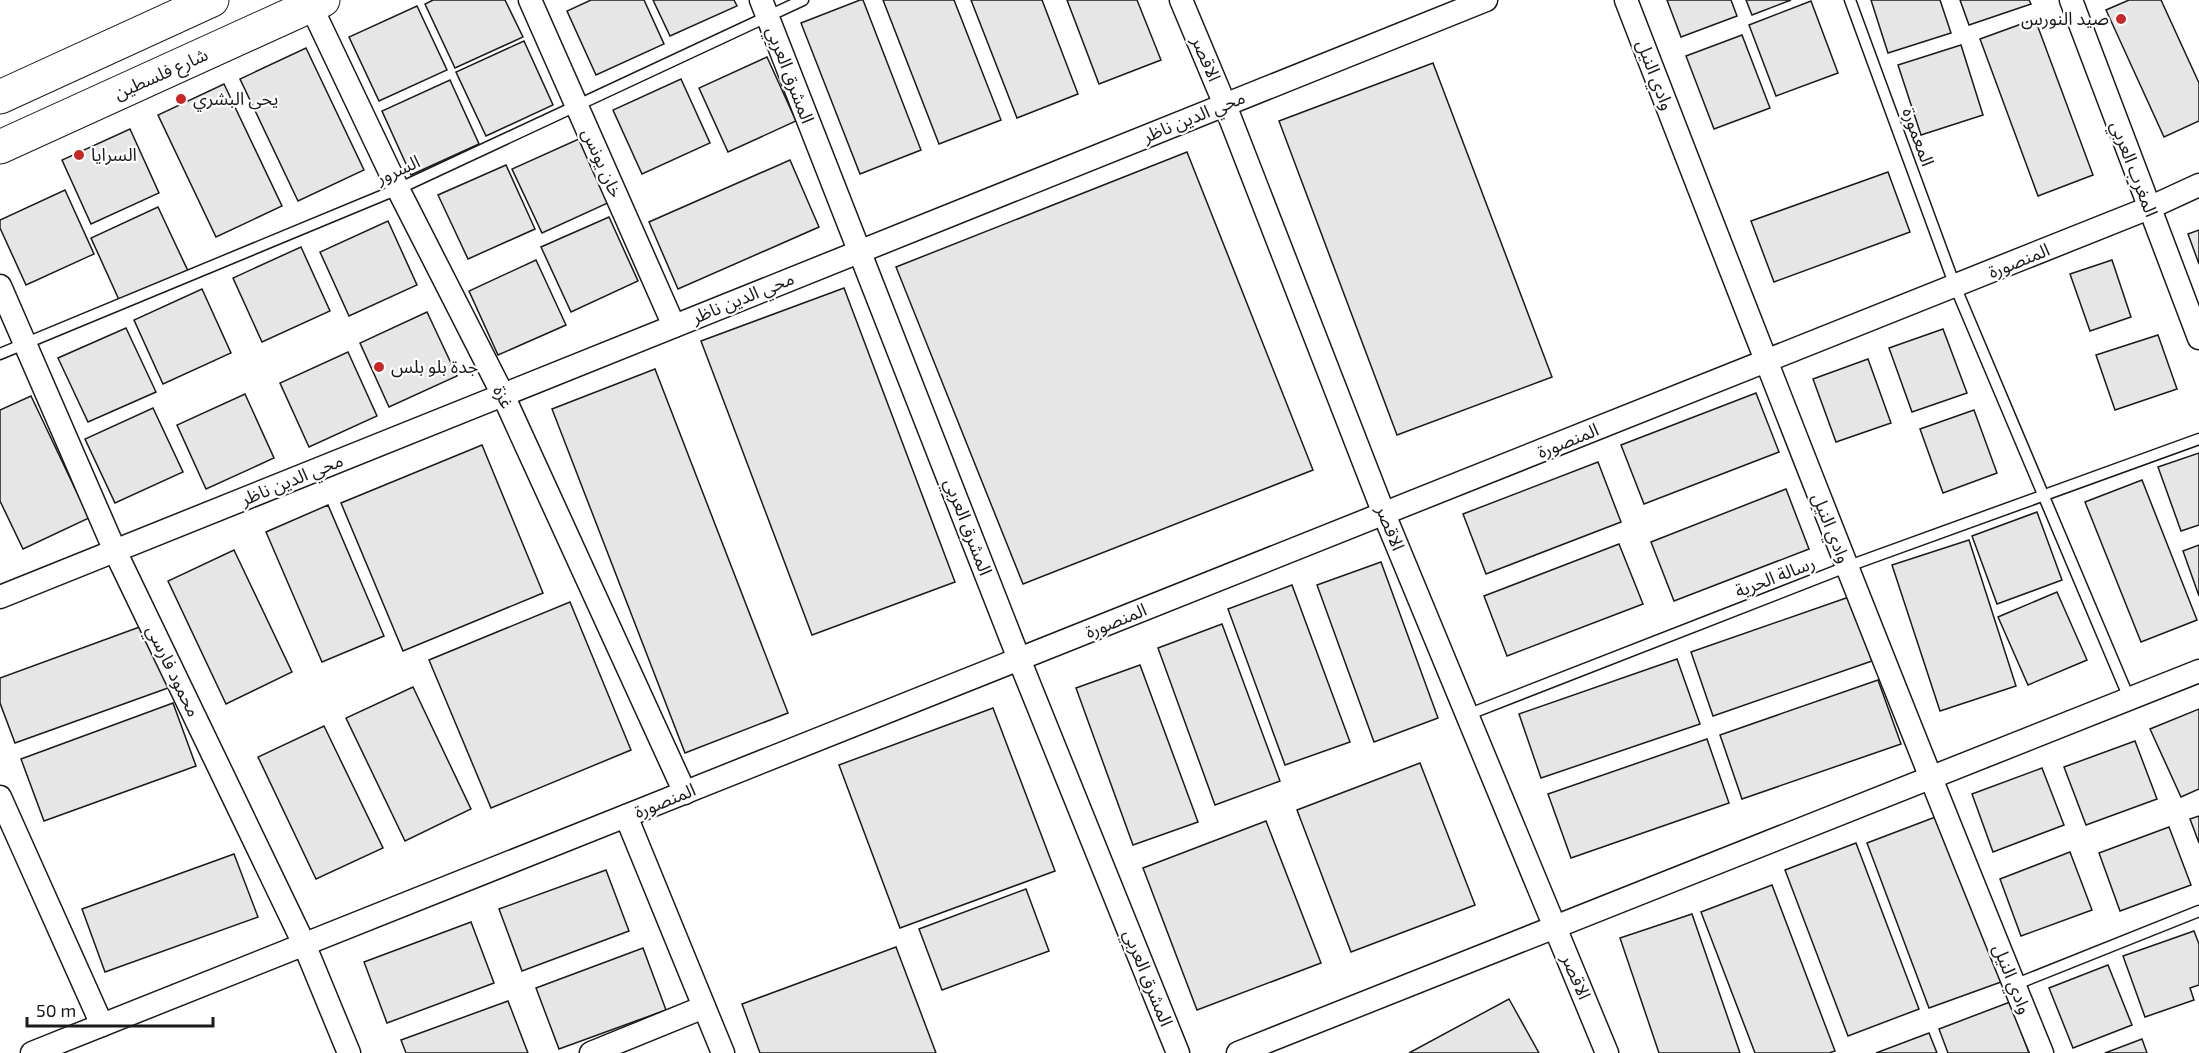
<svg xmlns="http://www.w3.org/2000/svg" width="2199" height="1053" font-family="'Exo 2','Noto Sans Arabic',sans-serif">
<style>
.building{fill:#e6e6e6;stroke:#1a1a1a;stroke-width:1.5}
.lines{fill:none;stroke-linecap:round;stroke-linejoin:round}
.lane-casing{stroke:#1a1a1a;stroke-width:13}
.street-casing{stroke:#1a1a1a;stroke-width:25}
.primary-casing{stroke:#1a1a1a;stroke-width:35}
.lane{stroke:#fff;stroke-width:10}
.street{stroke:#fff;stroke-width:22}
.primary{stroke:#fff;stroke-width:33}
.poi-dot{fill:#c62828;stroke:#fff;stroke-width:2}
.labels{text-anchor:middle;stroke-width:4.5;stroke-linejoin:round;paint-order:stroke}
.poi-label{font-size:18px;fill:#1a1a1a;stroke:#fff;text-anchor:start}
.street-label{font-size:18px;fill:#1a1a1a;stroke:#fff}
</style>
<rect width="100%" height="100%" fill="#fff"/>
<g class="building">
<path d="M433,0H505L523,37L455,68L425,4Z"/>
<path d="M591,0H644L664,44L596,75L567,11Z"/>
<path d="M653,0H734L737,6L670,36Z"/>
<path d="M860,0H863L921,150L860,174L801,23Z"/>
<path d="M883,0H954L1001,120L939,144Z"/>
<path d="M971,0H1042L1078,94L1017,118Z"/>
<path d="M1067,0H1137L1161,60L1099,84Z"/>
<path d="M1667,0H1731L1737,16L1681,37Z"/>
<path d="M1746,0H1791L1752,15Z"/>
<path d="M1871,0H1940L1951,33L1888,53Z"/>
<path d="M1960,0H2029L2031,4L1969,25Z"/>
<path d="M2129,0H2161L2199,83V121L2164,137L2106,10Z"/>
<path d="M1811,1L1838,73L1776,96L1749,25Z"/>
<path d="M417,6L447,70L379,101L349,37Z"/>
<path d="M2035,19L2093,175L2038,196L1980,39Z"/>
<path d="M1742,35L1770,108L1714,129L1686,56Z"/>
<path d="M524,41L553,105L486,136L456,72Z"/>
<path d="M1961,45L1983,115L1921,135L1898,65Z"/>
<path d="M306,48L364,170L298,201L240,79Z"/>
<path d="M767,57L796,121L728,152L699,88Z"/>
<path d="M1433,63L1552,377L1397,435L1279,121Z"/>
<path d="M681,79L710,143L642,174L613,110Z"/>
<path d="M450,80L479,144L411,175L382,111Z"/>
<path d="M224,84L282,206L216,237L158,115Z"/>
<path d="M130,129L159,193L91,224L62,160Z"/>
<path d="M581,138L610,202L542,233L512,169Z"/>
<path d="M1187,152L1313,470L1023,584L896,267Z"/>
<path d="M790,160L819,227L678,289L649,222Z"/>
<path d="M506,165L535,229L468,259L438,195Z"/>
<path d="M1888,172L1910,232L1774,282L1751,221Z"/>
<path d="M65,190L94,254L26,285L0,228V220Z"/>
<path d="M158,207L188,271L120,302L91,238Z"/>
<path d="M609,217L638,281L571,312L541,247Z"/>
<path d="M388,221L417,285L349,316L320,252Z"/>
<path d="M2199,230V264L2188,234Z"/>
<path d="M301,247L330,311L262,342L233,278Z"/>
<path d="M536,260L566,325L498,355L469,291Z"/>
<path d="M2112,260L2131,317L2090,331L2070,274Z"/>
<path d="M844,288L955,582L812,635L701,341Z"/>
<path d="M202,289L231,353L163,384L134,320Z"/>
<path d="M427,312L457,376L389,407L360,343Z"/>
<path d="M126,328L156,392L88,422L58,358Z"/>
<path d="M1943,329L1967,393L1912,412L1889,348Z"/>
<path d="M2158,335L2177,389L2115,410L2096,355Z"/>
<path d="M348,352L377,416L309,447L280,383Z"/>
<path d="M1868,359L1891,423L1836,442L1813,379Z"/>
<path d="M655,369L788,713L685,753L552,409Z"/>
<path d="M1756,393L1779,452L1644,504L1621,445Z"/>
<path d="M245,394L274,458L206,489L177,425Z"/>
<path d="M31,396L89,518L23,549L0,501V410Z"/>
<path d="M153,408L183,472L115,503L85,439Z"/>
<path d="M1974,410L1997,473L1943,493L1920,429Z"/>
<path d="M482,445L543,593L403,651L341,503Z"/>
<path d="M2199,453V525L2181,531L2158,467Z"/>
<path d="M1598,462L1621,522L1486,574L1463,514Z"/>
<path d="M2142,480L2197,620L2141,642L2085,502Z"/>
<path d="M1786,489L1809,549L1674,601L1651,542Z"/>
<path d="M328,505L384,636L322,662L266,532Z"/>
<path d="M2037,512L2062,580L1997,604L1972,536Z"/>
<path d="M1969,540L2016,686L1940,711L1892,565Z"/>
<path d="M1619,544L1643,604L1507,656L1484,596Z"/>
<path d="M2199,545V596L2183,551Z"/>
<path d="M234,550L292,672L226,704L168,581Z"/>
<path d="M1381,562L1438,718L1374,742L1317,585Z"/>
<path d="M1292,585L1350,742L1285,765L1228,609Z"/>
<path d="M2057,592L2087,660L2028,685L1998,617Z"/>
<path d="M1849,597L1872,661L1713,716L1691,652Z"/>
<path d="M570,602L631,750L491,808L429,660Z"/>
<path d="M1222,624L1280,781L1215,805L1158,648Z"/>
<path d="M145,625L168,688L15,743L0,703V678Z"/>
<path d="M1677,659L1700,724L1541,778L1519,714Z"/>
<path d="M1140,665L1198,822L1133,845L1076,688Z"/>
<path d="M1878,680L1901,744L1742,799L1720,735Z"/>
<path d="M413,687L471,809L405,841L346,718Z"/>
<path d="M173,703L196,766L44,821L21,759Z"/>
<path d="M993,708L1055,871L900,928L839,765Z"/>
<path d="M2199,709V789L2181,797L2150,729Z"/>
<path d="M324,726L383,848L316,879L258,757Z"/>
<path d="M1707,739L1729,803L1571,858L1548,794Z"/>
<path d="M2135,741L2157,799L2086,825L2064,767Z"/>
<path d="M1420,763L1475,905L1351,952L1297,810Z"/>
<path d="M2042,768L2064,825L1993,852L1972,794Z"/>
<path d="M1938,816L2001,982L1929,1008L1867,843Z"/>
<path d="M2199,816V843L2190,819Z"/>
<path d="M1266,821L1321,963L1197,1010L1143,868Z"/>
<path d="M2169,827L2191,885L2120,911L2099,853Z"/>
<path d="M1856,843L1919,1009L1848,1036L1785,870Z"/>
<path d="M2070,852L2092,910L2021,936L2000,879Z"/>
<path d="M234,854L258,917L105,972L82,909Z"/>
<path d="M606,870L629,931L522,971L499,909Z"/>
<path d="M1772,885L1835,1051L1829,1053H1755L1701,912Z"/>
<path d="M1026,889L1049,951L942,990L919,929Z"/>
<path d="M1692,914L1740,1053H1659L1620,938Z"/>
<path d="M471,922L494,983L387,1023L364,962Z"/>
<path d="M2194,931L2199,944V985L2190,988L2194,1000L2145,1017L2123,956Z"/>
<path d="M896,947L936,1053H760L742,1004Z"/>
<path d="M643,948L666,1010L559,1049L536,988Z"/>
<path d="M2108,965L2132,1025L2073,1048L2049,988Z"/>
<path d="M1509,999L1539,1053H1409Z"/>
<path d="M508,1001L528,1053H406L401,1040Z"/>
<path d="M2010,1002L2029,1053H1948L1939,1029Z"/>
<path d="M1929,1033L1937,1053H1876Z"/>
<path d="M2142,1039L2147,1053H2105Z"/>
</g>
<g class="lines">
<defs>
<g id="lane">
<path d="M1850,0L1955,286L2129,698"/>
<path d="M0,354L398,189L803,0"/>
<path d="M1467,715L1846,567L2199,439"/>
<path d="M2014,985L2199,911"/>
</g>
<g id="street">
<path d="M530,0L674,326"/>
<path d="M761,0L1019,659L1178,1053"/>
<path d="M1181,0L1225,105L1384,514L1607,1053"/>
<path d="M1626,0C1762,352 1899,703 2042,1053"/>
<path d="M2071,0L2199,338"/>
<path d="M311,6L398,189L503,395L685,793"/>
<path d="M0,286L115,551L304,944L349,1053"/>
<path d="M0,597L1486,0"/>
<path d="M0,797L102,1025"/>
<path d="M626,816L723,1053"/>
<path d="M32,1053L2149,208L2199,185"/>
<path d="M591,1053L704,1007"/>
<path d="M1238,1053L2199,671"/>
</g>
<g id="primary">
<path d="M0,97L212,0"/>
<path d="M0,147L323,0"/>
</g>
</defs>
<use href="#lane" class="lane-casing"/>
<use href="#street" class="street-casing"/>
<use href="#primary" class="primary-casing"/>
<use href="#lane" class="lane"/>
<use href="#street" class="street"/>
<use href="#primary" class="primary"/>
</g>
<g class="poi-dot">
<circle cx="2121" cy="19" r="6"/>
<circle cx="181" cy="99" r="6"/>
<circle cx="79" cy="155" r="6"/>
<circle cx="379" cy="367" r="6"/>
</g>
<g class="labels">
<g class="poi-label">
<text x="2109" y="25" text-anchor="end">صيد النورس</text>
<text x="193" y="105">يحى البشري</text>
<text x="91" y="161">السرايا</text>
<text x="391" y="373">جدة بلو بلس</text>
</g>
<g class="street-label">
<text transform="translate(1206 59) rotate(67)" y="6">الاقصر</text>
<text transform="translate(161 74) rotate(-24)" y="6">شارع فلسطين</text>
<text transform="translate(790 75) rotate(69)" y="6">المشرق العربي</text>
<text transform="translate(1655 75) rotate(69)" y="6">وادي النيل</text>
<text transform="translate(1194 117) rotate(-22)" y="6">محي الدين ناظر</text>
<text transform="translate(1918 137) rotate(70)" y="6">المعمورة</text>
<text transform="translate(602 163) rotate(66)" y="6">خان يونس</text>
<text transform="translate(2134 169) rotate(69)" y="6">المغرب العربي</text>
<text transform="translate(398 170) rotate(-24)" y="6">السرور</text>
<text transform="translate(2019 261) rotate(-22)" y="6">المنصورة</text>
<text transform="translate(743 298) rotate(-22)" y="6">محي الدين ناظر</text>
<text transform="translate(503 397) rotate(64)" y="6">غزة</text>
<text transform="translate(1568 441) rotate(-22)" y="6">المنصورة</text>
<text transform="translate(292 480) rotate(-22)" y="6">محي الدين ناظر</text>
<text transform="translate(968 527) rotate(69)" y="6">المشرق العربي</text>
<text transform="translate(1390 528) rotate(68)" y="6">الاقصر</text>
<text transform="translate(1831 528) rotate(68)" y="6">وادي النيل</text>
<text transform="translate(1775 577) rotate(-21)" y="6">رسالة الحرية</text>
<text transform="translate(1116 621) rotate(-22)" y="6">المنصورة</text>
<text transform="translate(173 671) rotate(64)" y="6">محمود فارسي</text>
<text transform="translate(665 801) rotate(-22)" y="6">المنصورة</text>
<text transform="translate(1576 977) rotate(67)" y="6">الاقصر</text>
<text transform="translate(1148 978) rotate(68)" y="6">المشرق العربي</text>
<text transform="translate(2012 979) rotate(68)" y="6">وادي النيل</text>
</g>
</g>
<path d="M27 1017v9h186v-9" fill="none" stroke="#1a1a1a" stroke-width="3"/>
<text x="36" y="1017" font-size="18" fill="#1a1a1a" stroke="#ffffff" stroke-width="4.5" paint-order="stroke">50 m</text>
</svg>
